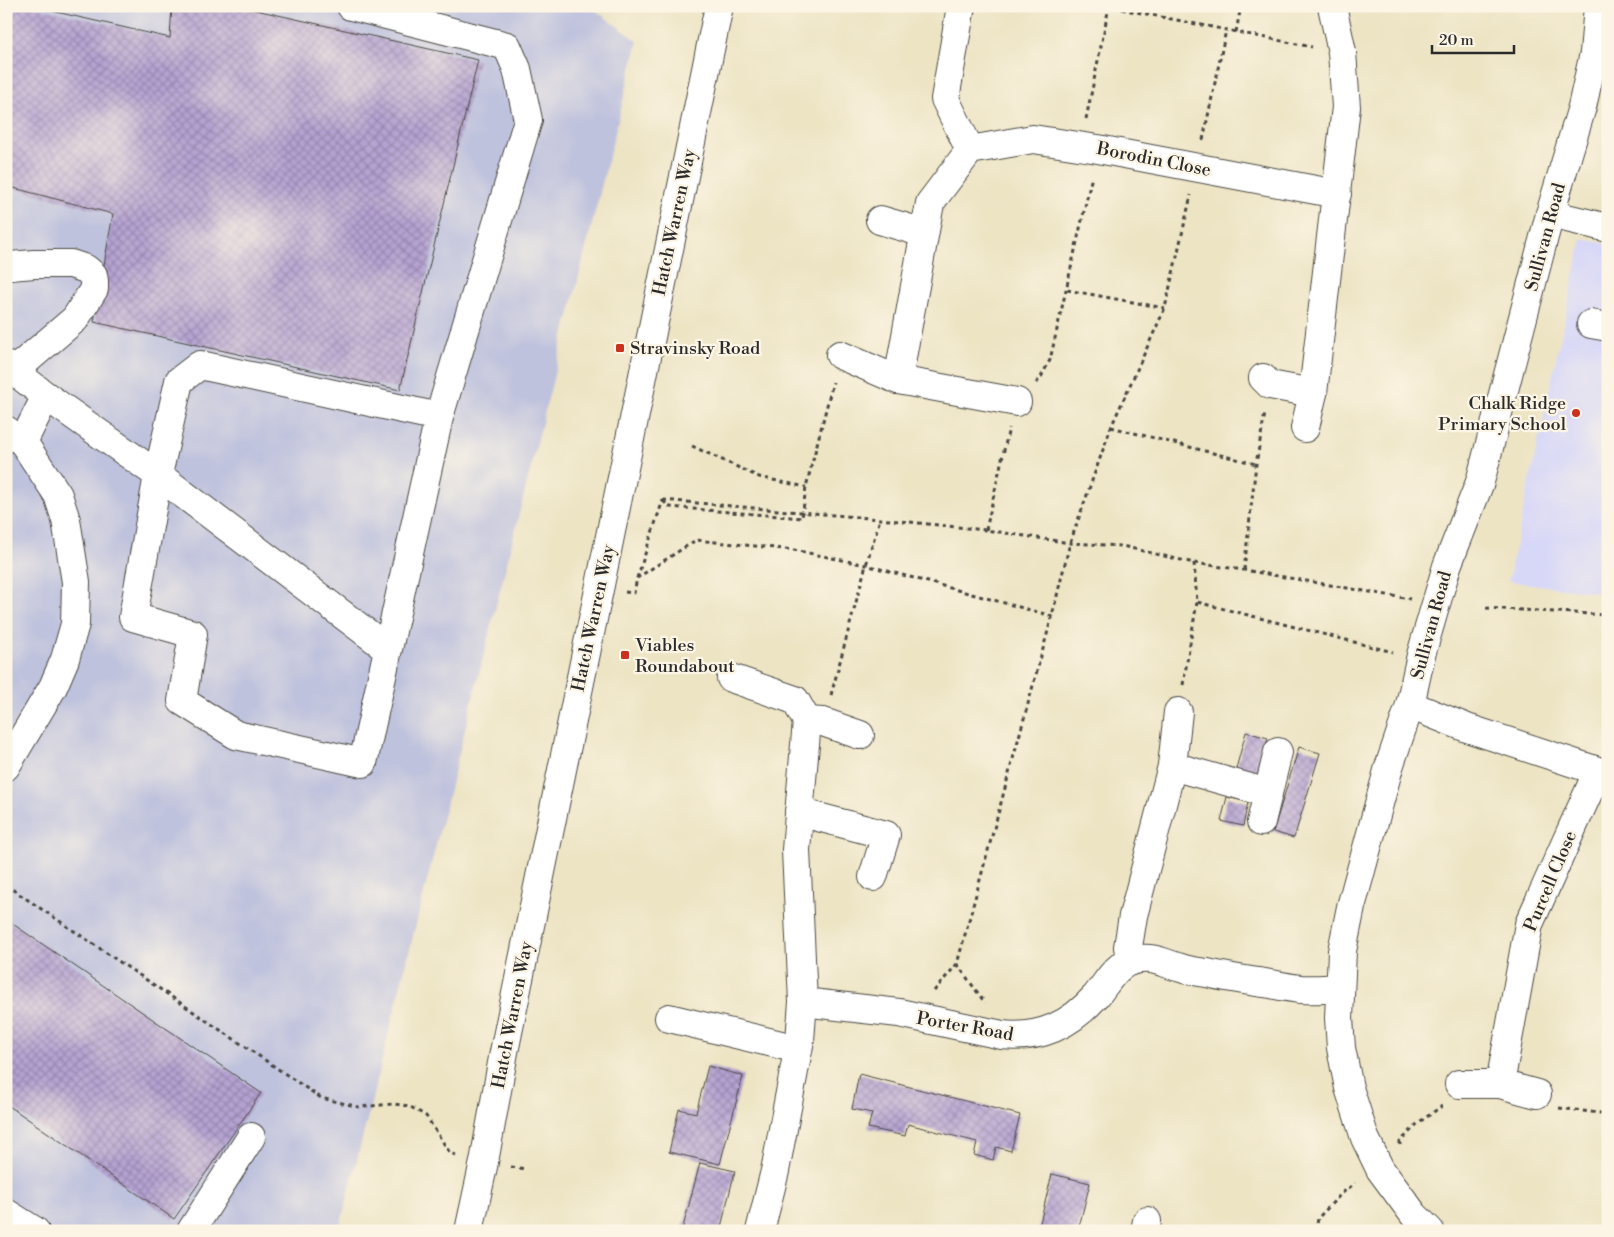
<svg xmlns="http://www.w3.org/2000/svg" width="1614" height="1237" font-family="'Libre Bodoni',serif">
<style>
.built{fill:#d7d7f8}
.industrial{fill:#bfc2dd}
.building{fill:url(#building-cross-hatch)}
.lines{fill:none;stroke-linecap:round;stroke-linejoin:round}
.minor-casing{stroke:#484742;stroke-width:30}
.path{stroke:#484742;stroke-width:3;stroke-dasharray:4 4;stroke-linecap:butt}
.minor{stroke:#fff;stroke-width:28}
.poi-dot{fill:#c8321e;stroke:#fcf5e5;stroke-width:2}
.labels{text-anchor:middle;stroke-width:4.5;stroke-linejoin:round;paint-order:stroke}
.street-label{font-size:18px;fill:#2b2b2b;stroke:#fcf5e5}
.poi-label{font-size:18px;fill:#2b2b2b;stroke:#fcf5e5;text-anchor:start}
</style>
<defs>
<pattern id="building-cross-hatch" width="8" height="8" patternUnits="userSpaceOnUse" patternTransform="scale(1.25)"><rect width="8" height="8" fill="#b5a2d2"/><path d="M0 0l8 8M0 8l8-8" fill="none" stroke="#9384ab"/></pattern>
</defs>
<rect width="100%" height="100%" fill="#fcf5e5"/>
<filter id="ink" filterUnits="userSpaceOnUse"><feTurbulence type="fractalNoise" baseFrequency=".02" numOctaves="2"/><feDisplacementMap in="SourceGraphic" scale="10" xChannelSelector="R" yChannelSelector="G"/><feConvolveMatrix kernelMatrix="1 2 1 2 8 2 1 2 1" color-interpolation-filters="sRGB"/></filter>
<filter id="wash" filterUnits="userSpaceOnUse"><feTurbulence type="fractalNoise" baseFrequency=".0096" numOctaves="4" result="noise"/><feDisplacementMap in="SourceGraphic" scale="20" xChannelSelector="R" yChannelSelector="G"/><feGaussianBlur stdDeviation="1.12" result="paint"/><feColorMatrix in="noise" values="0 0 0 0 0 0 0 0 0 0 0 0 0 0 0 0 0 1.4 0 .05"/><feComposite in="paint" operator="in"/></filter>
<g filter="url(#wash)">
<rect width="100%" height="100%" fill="#ede4c4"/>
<path class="built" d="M1582,239L1608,244V594L1508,581Z"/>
<path class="industrial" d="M6,6H589L638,41L339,1231H6Z"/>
<g id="blocks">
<g class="building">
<path d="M6,6H30L170,38L172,6H238L478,60L400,390L94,322L113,214L6,186Z"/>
<path d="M1246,732L1268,738L1256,782L1234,776Z"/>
<path d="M1299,747L1320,753L1294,838L1273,832Z"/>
<path d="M1227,797L1248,802L1243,826L1221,821Z"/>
<path d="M7,920L261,1093L174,1219L6,1104V921Z"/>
<path d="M708,1066L743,1076L720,1164L669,1152L679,1109L696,1113Z"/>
<path d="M859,1074L1020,1115L1011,1151L996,1147L993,1160L974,1155L977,1142L908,1124L905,1136L868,1128L872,1113L852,1109Z"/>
<path d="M700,1163L735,1171L720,1231H682Z"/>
<path d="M1052,1174L1090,1183L1078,1231H1038Z"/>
</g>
</g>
</g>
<g filter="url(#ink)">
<use href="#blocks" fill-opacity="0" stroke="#484742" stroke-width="1"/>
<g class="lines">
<defs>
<g id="minor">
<path d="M351,6L507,46L517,69L528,120L439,417"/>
<path d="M961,6L945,99L970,150"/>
<path d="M1550,214L1608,228"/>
<path d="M880,220L924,233"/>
<path d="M10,266L34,264H71L86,269L93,275L94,281V289L75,319L14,371"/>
<path d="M1591,324L1608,327"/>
<path d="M840,355L898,380"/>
<path d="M6,365L46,396L23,442"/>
<path d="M1263,378L1270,385L1313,393"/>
<path d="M46,396L158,475L179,381L200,365L439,417L363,763L236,735L182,701L193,634L133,617L158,475L388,649"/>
<path d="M1017,402L898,380L930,203L970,150L1033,139L1098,149L1337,194"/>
<path d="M1305,428L1313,393L1346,107L1342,52L1332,6"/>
<path d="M6,430L23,442L58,495L66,520L76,582L75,624L65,659L53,687L6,766"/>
<path d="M731,678L795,700L807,721"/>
<path d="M1410,705L1467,728L1598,771L1529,924L1500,1084H1459"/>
<path d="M1172,766L1268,793"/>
<path d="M799,812L886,835L873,877"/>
<path d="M1261,822L1278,752"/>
<path d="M1131,961L1128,947L1133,916L1172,766L1178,712"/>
<path d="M803,1002L899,1013L1002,1035C1041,1039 1070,1025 1096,996C1107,983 1116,964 1134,960C1156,956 1162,963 1181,968C1190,971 1199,972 1207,973C1229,978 1250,981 1271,984C1281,986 1291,988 1301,989C1314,990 1327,989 1339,988"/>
<path d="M669,1018L798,1049"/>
<path d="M1500,1084L1537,1094"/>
<path d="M6,1213L35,1231"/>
<path d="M191,1231L251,1137"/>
<path d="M469,1231L484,1162L504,1052L719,6"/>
<path d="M760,1231L775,1171L800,1040L803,1002L796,850L807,721L823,722L860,735"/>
<path d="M1145,1231L1147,1221"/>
<path d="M1430,1231L1414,1215L1380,1169L1365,1138L1349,1088L1341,1048L1339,1018L1342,951L1351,907L1389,767L1410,705L1421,655L1447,566L1480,482L1550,214L1582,107L1594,53L1598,6"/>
</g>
</defs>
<use href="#minor" class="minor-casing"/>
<g class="path">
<path d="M1106,6L1312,47"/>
<path d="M1236,32L1241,6"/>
<path d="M1086,119L1109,7"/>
<path d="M1203,140L1226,30"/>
<path d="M1067,290L1165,308"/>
<path d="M1036,383L1040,379L1050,360L1092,176"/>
<path d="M1111,427L1256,464"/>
<path d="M692,446L759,477L806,487"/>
<path d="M663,500L880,519L986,530L1070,543L1122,546L1194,563L1244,570L1410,599"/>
<path d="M663,501L670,507L802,518L806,487L833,382"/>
<path d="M986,530L1009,428"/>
<path d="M1194,563L1197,602L1393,652"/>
<path d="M1244,570L1256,464L1265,413"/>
<path d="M637,578L663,500"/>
<path d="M625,592L634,593L637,578L696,540L794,550L866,565L1052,616"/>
<path d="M1486,608L1608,615"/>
<path d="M1183,685L1197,602"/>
<path d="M831,695L866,565L880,519"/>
<path d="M6,885L321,1098L359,1107L393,1104L409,1106L426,1116L450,1153L456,1155"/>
<path d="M957,964L985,1003"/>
<path d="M934,991L957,964L1052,616L1070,543L1111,427L1165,308L1191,195"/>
<path d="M1559,1108L1608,1114"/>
<path d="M1400,1145V1142L1418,1123L1442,1106"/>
<path d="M511,1167L526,1169"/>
<path d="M1316,1231L1318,1218L1341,1194L1355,1183"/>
</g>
<use href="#minor" class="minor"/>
</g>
</g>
<g class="poi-dot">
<rect x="615" y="343" width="10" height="10" rx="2.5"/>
<circle cx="1576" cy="413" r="5"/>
<rect x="620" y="650" width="10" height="10" rx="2.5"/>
</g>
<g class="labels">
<g class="street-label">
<text transform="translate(1154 159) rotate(11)" y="6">Borodin Close</text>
<text transform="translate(674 222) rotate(-78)" y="6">Hatch Warren Way</text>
<text transform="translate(1545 237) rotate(-75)" y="6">Sullivan Road</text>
<text transform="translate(593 618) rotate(-78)" y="6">Hatch Warren Way</text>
<text transform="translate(1431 625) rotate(-75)" y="6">Sullivan Road</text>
<text transform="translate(1550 881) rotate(-67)" y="6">Purcell Close</text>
<text transform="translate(512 1015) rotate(-79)" y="6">Hatch Warren Way</text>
<text transform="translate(965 1026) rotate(10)" y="6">Porter Road</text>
</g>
<g class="poi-label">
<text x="630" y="354">Stravinsky Road</text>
<text x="1566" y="409" text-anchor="end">Chalk Ridge<tspan x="1566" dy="21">Primary School</tspan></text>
<text x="635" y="651">Viables<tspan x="635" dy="21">Roundabout</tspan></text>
</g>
</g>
<rect width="1614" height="1237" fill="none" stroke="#fcf5e5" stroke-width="25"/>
<path d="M1432 45v8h82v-8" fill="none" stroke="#2b2b2b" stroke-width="2.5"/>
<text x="1439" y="45" font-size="15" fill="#2b2b2b" stroke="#fcf5e5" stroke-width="4" paint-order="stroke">20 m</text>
</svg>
